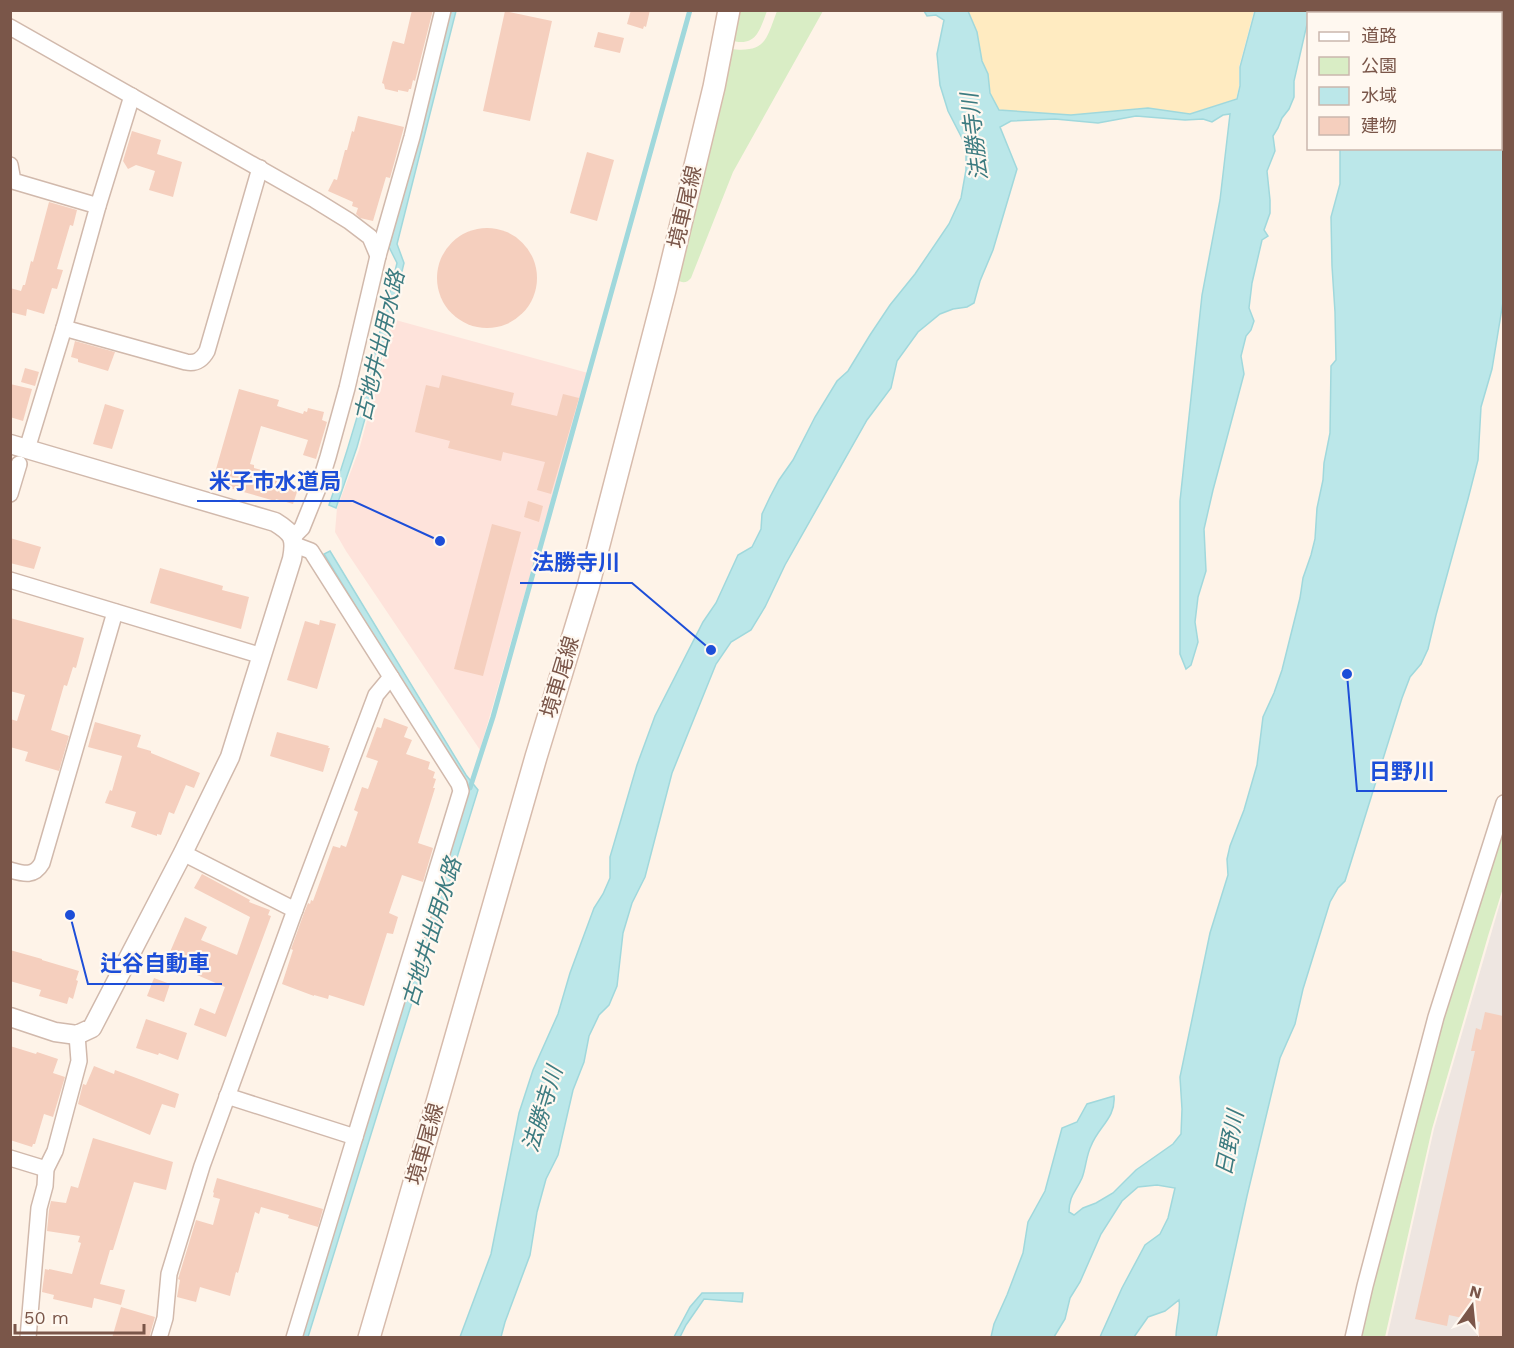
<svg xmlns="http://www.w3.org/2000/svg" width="1514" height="1348" font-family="'Work Sans','Noto Sans JP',sans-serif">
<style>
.commercial{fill:#fee3db}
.industrial{fill:#eee6e1}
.green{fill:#d9edc5}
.sand{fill:#ffebc1}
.water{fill:#bbe7e9;stroke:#a0d8dc;stroke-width:1.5}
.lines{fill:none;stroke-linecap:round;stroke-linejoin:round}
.stream{stroke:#a0d8dc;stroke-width:5}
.building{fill:#f5cfbe}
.minor-casing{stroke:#d1b9ac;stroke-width:18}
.tertiary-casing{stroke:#d1b9ac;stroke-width:21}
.secondary-casing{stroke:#d7bbac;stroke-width:24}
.minor{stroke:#fff;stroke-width:15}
.tertiary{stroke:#fff;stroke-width:18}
.secondary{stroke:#fff;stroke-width:21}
.labels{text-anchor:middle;stroke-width:4.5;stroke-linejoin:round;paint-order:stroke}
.street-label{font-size:21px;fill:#7a5649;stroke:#fff8f0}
.water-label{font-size:22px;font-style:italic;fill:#3c7b80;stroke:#fff8f0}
.leader{fill:none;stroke:#1d4ed8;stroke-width:2}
.callout-dot{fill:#1d4ed8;stroke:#fff8f0;stroke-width:2}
.callout-label{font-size:22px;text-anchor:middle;font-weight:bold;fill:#1d4ed8;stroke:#fff8f0;stroke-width:4.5;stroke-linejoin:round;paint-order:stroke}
</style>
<rect width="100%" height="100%" fill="#fef3e8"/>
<path class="commercial" d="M392,319L588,373L480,750L346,551L335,532L337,508L359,450L383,361Z"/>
<path class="industrial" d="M1503,893V1337L1387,1338L1434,1129Z"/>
<g class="green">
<path d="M735,11H767C759,32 756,48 729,40Z"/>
<path d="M777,11H823L733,172L691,278C687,283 682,284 677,279L730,49C766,53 766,40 777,11Z"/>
<path d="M1503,818V888L1488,936L1432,1129L1385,1337L1358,1338L1415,1113Z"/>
</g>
<path class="sand" d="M967,11H1254L1239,67V87L1236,99L1189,114L1071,116L998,111L990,93Z"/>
<g class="water">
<path d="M449,11H456L397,244L404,263L373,390L357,447L336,508L329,505C357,426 377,345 397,263L389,247Z"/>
<path d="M924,11H968L977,32L982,61L988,74L990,93L999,110L1071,115L1148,108L1190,114L1237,99L1240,86V67L1255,11H1310L1294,81V97L1289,109L1282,118L1278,128L1273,136L1275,151L1267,171L1270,200V213L1264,230L1268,236L1262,240L1252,283L1249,308L1254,321L1251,330L1246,336L1241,356L1244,374L1213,490L1204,529L1206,571L1198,597L1195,622L1198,642L1191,665L1186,669L1180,654V501L1202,295L1220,200L1230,114L1223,115L1212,122L1203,119L1185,120L1136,116L1098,123L1055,119L1011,121L1000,127L1017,169L993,250L980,281L974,303L967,307L953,309L940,314L918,332L897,361L891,388L867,420L785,565L765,607L751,630L731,642L716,664L672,773L645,877L632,903L623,933L617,986L609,1005L599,1015L589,1036L584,1062L573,1090L558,1155L546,1179L537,1212L530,1255L505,1322L501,1337H460L491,1254L519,1113L533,1070L558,1014L570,973L594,908L603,894L610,878V857L637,765L655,716L703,622L716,603L738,555L752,547L761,529L762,514L770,497L779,480L793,460L815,417L837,381L848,371L870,335L890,305L915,274L949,224L961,198L966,170V146L948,111L940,85L937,54L944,20L936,15L927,16Z"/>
<path d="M1325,11H1503V302L1492,369L1481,407L1478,460L1468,499L1436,615L1428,649L1421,664L1410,677L1402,698L1345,881L1338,888L1330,902L1303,989L1295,1024L1280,1058L1247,1196L1216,1337H1176C1176,1323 1181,1313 1179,1300L1165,1311L1148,1317L1134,1337H1100L1122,1288L1145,1245L1160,1234L1168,1218L1175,1188L1157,1185L1138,1187L1122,1201L1101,1234L1080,1282L1070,1298L1065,1319L1054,1337H991L994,1324L1007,1295L1023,1253L1028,1222L1045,1191L1062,1128L1077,1122L1087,1104L1114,1096C1116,1118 1098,1127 1091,1146C1086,1156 1086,1168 1082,1178C1076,1192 1069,1195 1069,1212L1074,1215L1083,1208L1096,1203L1113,1193L1136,1170L1173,1144L1181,1134L1182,1109L1180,1077L1210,933L1228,875L1227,859L1230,846L1244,810L1257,765L1263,717L1274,693L1282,670L1300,598L1303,578L1311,555L1315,539L1317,508L1323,480L1324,463L1330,433L1331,366L1336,360L1335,312L1332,266L1331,217L1340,184V149L1500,148V14H1329Z"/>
<path d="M330,551L466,775L478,790L308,1337L299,1338L468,792L324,554Z"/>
<path d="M702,1293H743L742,1302L704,1299L686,1325L680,1337H674L690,1307Z"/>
</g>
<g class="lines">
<path class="stream" d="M470,788L493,717L690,10"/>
</g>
<g class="building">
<path d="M412,10H433L415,81L413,80L411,89H409L408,92L398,90V92L385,89L384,84L382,83L392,43L393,41L404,44Z"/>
<path d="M631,10H650L646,27L644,26L643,29L627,24Z"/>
<path d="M505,11L552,21L530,121L483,111Z"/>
<path d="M598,32L624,38L620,53L594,47Z"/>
<path d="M358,116L404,127L390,178L386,177L373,221L360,218L356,214L358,208L352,206L353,202L328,191L334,179L337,180L345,150H347L352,131L354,132Z"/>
<path d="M132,131L161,140L157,154L182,162L173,197L149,190L155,171L136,165L128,169L123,161Z"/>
<path d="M587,152L614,160L597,221L570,213Z"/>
<path d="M49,202L77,210L73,226L70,225L57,269L63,270L57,289L52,288L44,314L27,309L26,316L10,312V288L21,291L23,285H25L31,261L33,262Z"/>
<circle cx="487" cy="278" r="50"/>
<path d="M75,341L115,352L108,371L78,362V359L71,357Z"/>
<path d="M25,368L39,372L35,386L21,382Z"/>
<path d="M442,375L514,393L511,405L557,416L563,394L579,398L551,494L537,490L545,462L503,452L501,461L448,448L450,441L415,432L426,385L439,388Z"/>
<path d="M10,384L32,389L23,421L10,417Z"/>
<path d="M239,389L279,400L277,406L303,414L304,411L307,412L308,408L324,412L322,420L327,422L316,459L303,455L308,440L261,426L250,464L254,465V468L291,478L289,486L298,489L293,504L276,499L275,501L212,483Z"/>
<path d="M105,404L124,410L112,449L93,444Z"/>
<path d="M528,501L543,506L539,522L524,517Z"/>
<path d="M492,524L521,532L483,676L454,669Z"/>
<path d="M10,538L41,547L34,569L10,563Z"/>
<path d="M160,568L223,586L222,590L249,597L241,629L150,603Z"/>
<path d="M10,618L84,638L76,668L73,667L67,686L64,685L51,730L69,736L59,771L25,761L28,752L10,747V719L17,721L25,695L10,691Z"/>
<path d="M320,620L336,624L317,689L287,680L305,621L319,625Z"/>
<path d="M384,718L408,727L404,737L412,740L406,754L430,762L428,769L435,772L433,778L436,779L433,788H435L418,843L433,848L423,882L402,875L389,913L398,917L393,934L387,933L364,1006L329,995L328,999L314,995V996L282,984L293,950L291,949L304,913L308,903L310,904L311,900L313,901L333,846L340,848L341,845L346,847L358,812L354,810L362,787L368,789L378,761L366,757L377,727L381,728Z"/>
<path d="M95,722L141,735L137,747L151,751V753L200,773L194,788L186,785L174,814L169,812L161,835L157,834V836L131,827L136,812L105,803L110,790L112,791L122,756L88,747Z"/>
<path d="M277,732L329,746L328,748H330L323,772L270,756Z"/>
<path d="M202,874L250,900L249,902L270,910L268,915L271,916L226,1037L194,1025L200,1008L215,1014L225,987L197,975L201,965L170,952L185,917L207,927L201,940L237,955L250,917L194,888Z"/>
<path d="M10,950L42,959V960L79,971L76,980L78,981L73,999L69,997L67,1004L39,996L41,990L10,981Z"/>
<path d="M154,978L170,984L164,1002L147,996Z"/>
<path d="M1485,1012L1503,1016V1338H1477L1480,1322L1449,1315L1447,1326L1415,1319L1475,1051H1471L1476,1028L1481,1030Z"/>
<path d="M146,1019L187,1033L178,1060L159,1053L158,1055L136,1048Z"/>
<path d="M10,1046L36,1054L37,1052L58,1059L53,1073L65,1077L53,1117L44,1114L35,1144H33L32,1147L10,1140Z"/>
<path d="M94,1066L114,1074L115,1070L179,1094L175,1108L162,1104L150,1135L78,1104L83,1084L86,1085Z"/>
<path d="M93,1138L173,1162L166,1190L134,1182L113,1250H110L100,1284L125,1290L121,1305L94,1298L92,1308L53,1299L54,1295L42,1292L45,1269L49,1270V1269L72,1274L81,1243L78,1242L80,1236L47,1231L49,1210L51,1201L66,1203L71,1186L78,1188Z"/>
<path d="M217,1178L323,1209L318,1227L288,1218L289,1215L261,1207L259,1214L255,1212L238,1273L236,1272L230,1296L200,1287L196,1302L177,1297L180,1280L178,1279L179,1276L196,1220L213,1225L220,1199L213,1197L214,1193L213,1192Z"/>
<path d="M121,1307L155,1317L149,1338H112Z"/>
</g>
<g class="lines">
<defs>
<g id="minor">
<path d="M10,27L315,200L349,221L370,237L378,256"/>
<path d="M10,165L13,181L98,206"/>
<path d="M64,328L186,362C196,364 202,360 207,351L260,168"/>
<path d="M27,449L64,328L98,206L132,96"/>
<path d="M10,494L19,464"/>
<path d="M293,537L302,528L319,486L328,457L347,388L378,256L412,137L443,10"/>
<path d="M295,545L311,551L459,784L461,791L355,1137"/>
<path d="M10,580L262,656"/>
<path d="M183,853L295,910"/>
<path d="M10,870C24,874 34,877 42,863L115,612"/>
<path d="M227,1096L355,1137L294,1338"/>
<path d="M10,1158L46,1169"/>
<path d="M28,1338L39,1208L45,1186L46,1169L55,1151L79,1061L77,1035"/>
<path d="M159,1338L165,1318L169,1274L202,1166L295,910L376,695L391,677"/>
<path d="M1353,1338L1365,1286L1436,1017L1504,803"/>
</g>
<path id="tertiary" d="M10,444L275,522C293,533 296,538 292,559L230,757L183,853L92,1028L77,1035L55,1032L10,1017"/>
<path id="secondary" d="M369,1338L397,1242L536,757L588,587L665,290L714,87L729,10"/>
</defs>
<use href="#minor" class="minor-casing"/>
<use href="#tertiary" class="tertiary-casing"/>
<use href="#secondary" class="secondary-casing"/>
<use href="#minor" class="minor"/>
<use href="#tertiary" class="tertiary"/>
<use href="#secondary" class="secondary"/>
</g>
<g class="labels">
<g class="street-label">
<text transform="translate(685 207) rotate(-77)" y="7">境車尾線</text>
<text transform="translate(560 677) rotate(-73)" y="7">境車尾線</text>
<text transform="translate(425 1144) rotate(-74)" y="7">境車尾線</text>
</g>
<g class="water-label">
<text transform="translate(974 137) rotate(-97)" y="8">法勝寺川</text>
<text transform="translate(379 346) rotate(-77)" y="8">古地井出用水路</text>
<text transform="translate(431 932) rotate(-73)" y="8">古地井出用水路</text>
<text transform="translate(542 1109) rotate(-73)" y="8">法勝寺川</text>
<text transform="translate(1229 1143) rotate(-79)" y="8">日野川</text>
</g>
</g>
<path class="leader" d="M440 541L353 501H197M711 650L632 583H520M1347 674L1357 791H1447M70 915L88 984H222"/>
<g class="callout-dot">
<circle cx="440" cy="541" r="6"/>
<circle cx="711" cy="650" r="6"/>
<circle cx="1347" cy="674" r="6"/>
<circle cx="70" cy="915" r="6"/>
</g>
<g class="callout-label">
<text x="275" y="489">米子市水道局</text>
<text x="576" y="570">法勝寺川</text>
<text x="1402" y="779">日野川</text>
<text x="155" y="971">辻谷自動車</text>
</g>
<rect width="1514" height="1348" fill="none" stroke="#7a5649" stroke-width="24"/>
<rect x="1307" y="12" width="195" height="138" fill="#fff8f0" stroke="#cab7ad" stroke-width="1.5"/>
<rect x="1319" y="32" width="30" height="9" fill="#ffffff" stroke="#cab7ad" stroke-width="1.5"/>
<text x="1361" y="42" font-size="18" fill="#7a5649">道路</text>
<rect x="1319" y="57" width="30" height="18" fill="#d9edc5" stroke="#cab7ad" stroke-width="1.5"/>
<text x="1361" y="72" font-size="18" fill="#7a5649">公園</text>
<rect x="1319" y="87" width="30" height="18" fill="#bbe7e9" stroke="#cab7ad" stroke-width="1.5"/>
<text x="1361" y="102" font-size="18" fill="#7a5649">水域</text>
<rect x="1319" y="117" width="30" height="18" fill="#f5cfbe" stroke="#cab7ad" stroke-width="1.5"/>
<text x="1361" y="132" font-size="18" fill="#7a5649">建物</text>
<g transform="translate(1472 1306) rotate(15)" stroke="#fff8f0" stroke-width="4.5" paint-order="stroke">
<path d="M0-4.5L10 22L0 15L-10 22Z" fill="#7a5649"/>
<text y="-9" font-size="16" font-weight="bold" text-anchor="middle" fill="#7a5649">N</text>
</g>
<path d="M15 1324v9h129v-9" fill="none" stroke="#7a5649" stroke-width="3"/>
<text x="24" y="1324" font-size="18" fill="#7a5649" stroke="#fff8f0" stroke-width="4.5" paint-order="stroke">50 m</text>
</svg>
